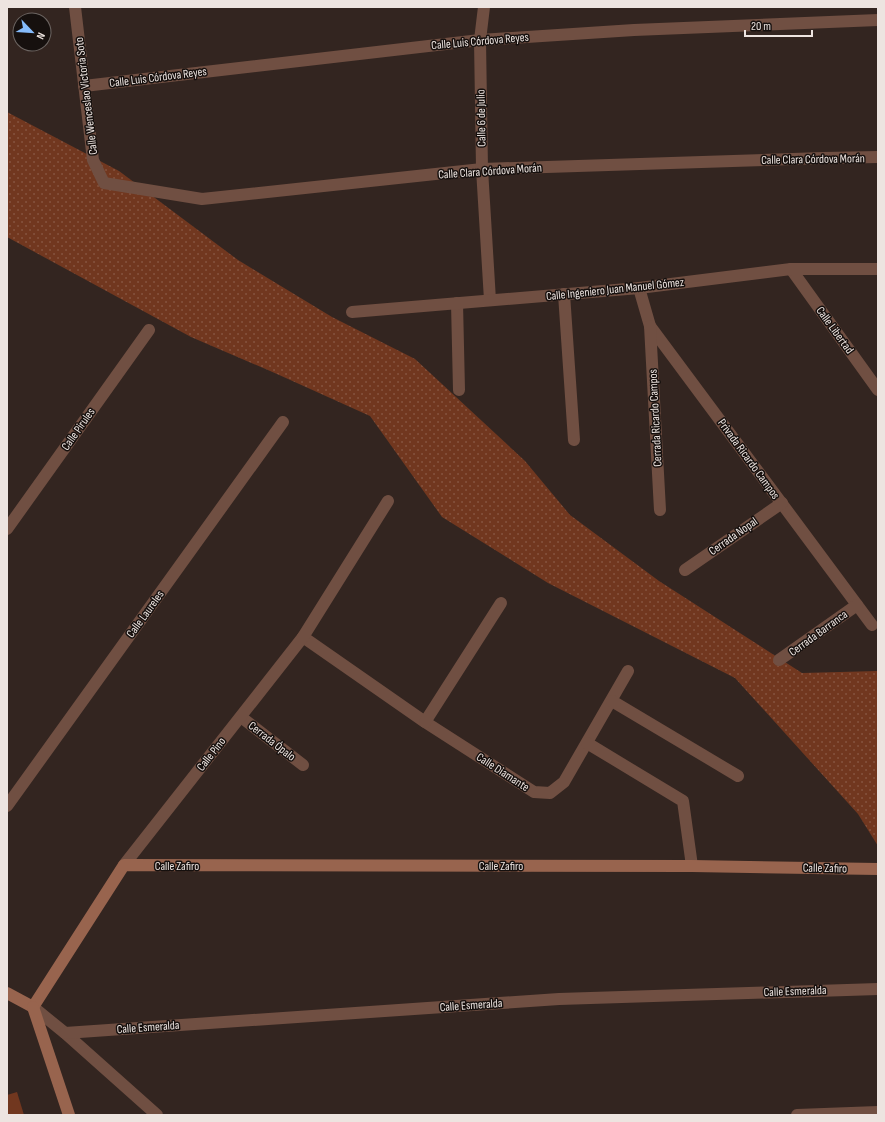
<svg xmlns="http://www.w3.org/2000/svg" width="885" height="1122" font-family="'Sofia Sans Condensed',sans-serif">
<style>
.grass{fill:url(#grass-dots)}
.pitch{fill:#71371f}
.lines{fill:none;stroke-linecap:round;stroke-linejoin:round}
.street{stroke:#704f42;stroke-width:12}
.secondary{stroke:#98644e;stroke-width:12}
.labels{text-anchor:middle;stroke-width:3;stroke-linejoin:round;paint-order:stroke}
.street-label{font-size:12px;fill:#ede4e0;stroke:#16100e}
</style>
<defs>
<pattern id="grass-dots" width="8" height="8" patternUnits="userSpaceOnUse"><rect width="8" height="8" fill="#71371f"/><path d="M2 2h.1M6 6h.1" fill="none" stroke="#86543f" stroke-width="1.8" stroke-linecap="round"/></pattern>
</defs>
<rect width="100%" height="100%" fill="#332520"/>
<path class="grass" d="M7,112L119,171L238,260L332,317L415,359L525,461L570,515L659,581L802,673L878,671V846L858,814L735,678L548,583L442,517L370,416L277,374L191,337L7,237Z"/>
<path class="pitch" d="M17,1092L24,1115H7V1095Z"/>
<g class="lines">
<g class="street">
<path d="M75,7L93,160L104,183L202,199L482,169L823,158L878,157"/>
<path d="M484,7L480,40L482,169L490,300"/>
<path d="M84,86L480,40L634,30L878,20"/>
<path d="M791,269L878,390"/>
<path d="M639,288L650,326L872,625"/>
<path d="M564,294L574,440"/>
<path d="M457,303L459,390"/>
<path d="M352,312L639,288L791,269H878"/>
<path d="M650,326L660,510"/>
<path d="M7,529L149,330"/>
<path d="M685,570L782,503"/>
<path d="M303,637L425,722L534,792L550,793L564,782L628,671"/>
<path d="M779,660L857,605"/>
<path d="M612,701L738,776"/>
<path d="M241,717L303,765"/>
<path d="M425,722L501,603"/>
<path d="M587,743L683,801L692,866"/>
<path d="M7,806L283,422"/>
<path d="M124,865L303,637L388,501"/>
<path d="M33,1007L65,1033L157,1115"/>
<path d="M65,1033L559,999L878,989"/>
<path d="M797,1115L878,1112"/>
</g>
<g class="secondary">
<path d="M7,993L33,1007"/>
<path d="M33,1007L124,865L692,866L878,869"/>
<path d="M33,1007L69,1115"/>
</g>
</g>
<g class="labels">
<g class="street-label">
<text transform="translate(480 41) rotate(-5)" y="4">Calle Luis Córdova Reyes</text>
<text transform="translate(158 77) rotate(-7)" y="4">Calle Luis Córdova Reyes</text>
<text transform="translate(86 96) rotate(-97)" y="4">Calle Wenceslao Victoria Soto</text>
<text transform="translate(481 118) rotate(-91)" y="4">Calle 6 de Julio</text>
<text transform="translate(813 159) rotate(-1)" y="4">Calle Clara Córdova Morán</text>
<text transform="translate(490 171) rotate(-4)" y="4">Calle Clara Córdova Morán</text>
<text transform="translate(615 289) rotate(-6)" y="4">Calle Ingeniero Juan Manuel Gómez</text>
<text transform="translate(835 330) rotate(54)" y="4">Calle Libertad</text>
<text transform="translate(655 418) rotate(-93)" y="4">Cerrada Ricardo Campos</text>
<text transform="translate(78 429) rotate(-55)" y="4">Calle Pirules</text>
<text transform="translate(749 459) rotate(54)" y="4">Privada Ricardo Campos</text>
<text transform="translate(733 536) rotate(-35)" y="4">Cerrada Nopal</text>
<text transform="translate(145 614) rotate(-54)" y="4">Calle Laureles</text>
<text transform="translate(818 633) rotate(-36)" y="4">Cerrada Barranca</text>
<text transform="translate(272 741) rotate(38)" y="4">Cerrada Ópalo</text>
<text transform="translate(211 754) rotate(-52)" y="4">Calle Pino</text>
<text transform="translate(503 772) rotate(33)" y="4">Calle Diamante</text>
<text x="177" y="870">Calle Zafiro</text>
<text x="501" y="870">Calle Zafiro</text>
<text transform="translate(825 868) rotate(1)" y="4">Calle Zafiro</text>
<text transform="translate(795 991) rotate(-2)" y="4">Calle Esmeralda</text>
<text transform="translate(471 1005) rotate(-4)" y="4">Calle Esmeralda</text>
<text transform="translate(148 1027) rotate(-4)" y="4">Calle Esmeralda</text>
</g>
</g>
<rect width="885" height="1122" fill="none" stroke="#ede4e0" stroke-width="16"/>
<g transform="translate(32 32) rotate(115)"><circle r="19" fill="#16100e" stroke="#6c6562"/>
<path d="M0-3L7 15L0 10L-7 15Z" fill="#85bbfb"/>
<text y="-6" font-size="11" font-weight="bold" text-anchor="middle" fill="#ede4e0">N</text>
</g>
<path d="M745 30v6h67v-6" fill="none" stroke="#ede4e0" stroke-width="2"/>
<text x="751" y="30" font-size="12" fill="#ede4e0" stroke="#16100e" stroke-width="3" paint-order="stroke">20 m</text>
</svg>
